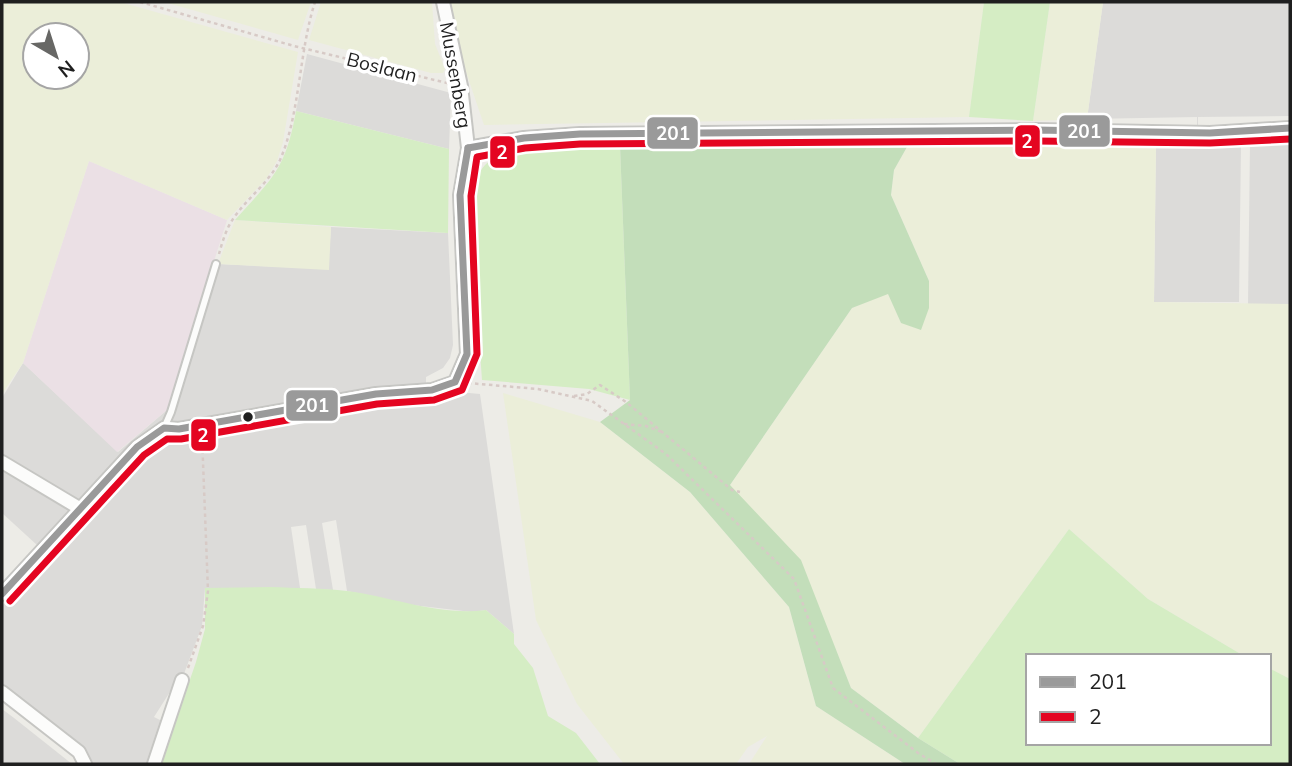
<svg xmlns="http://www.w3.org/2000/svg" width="1292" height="766" font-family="Mulish,sans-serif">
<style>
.residential{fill:#dcdbd9}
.industrial{fill:#ebe0e5}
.farmland{fill:#ebeed9;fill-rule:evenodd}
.grass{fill:#d5edc4}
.forest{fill:#c3deba}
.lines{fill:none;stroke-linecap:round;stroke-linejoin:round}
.service-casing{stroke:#c6c6c3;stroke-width:10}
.minor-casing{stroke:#c6c6c3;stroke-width:16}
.path{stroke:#d7cac6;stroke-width:2.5;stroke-dasharray:3.5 3.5;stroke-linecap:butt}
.service{stroke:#fcfcfb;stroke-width:6}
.minor{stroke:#fcfcfb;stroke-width:12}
.bus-1-casing{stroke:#fff;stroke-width:12}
.bus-2-casing{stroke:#fff;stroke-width:12}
.bus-1{stroke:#9a9a9a;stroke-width:7}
.bus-2{stroke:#e40521;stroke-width:7}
.bus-dot{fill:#1f1f1f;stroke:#fff;stroke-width:2.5}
.labels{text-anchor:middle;stroke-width:7;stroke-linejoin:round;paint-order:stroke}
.street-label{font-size:19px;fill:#1f1f1f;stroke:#fff}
.line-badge{stroke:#fff;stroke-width:2.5}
.badge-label{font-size:19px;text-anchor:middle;font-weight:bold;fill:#fff}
</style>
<rect width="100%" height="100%" fill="#edece7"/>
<g class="residential">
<path d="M1103,2H1290V124L1289,116L1198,117V144H1241L1239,302H1154L1156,145L1197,144V117L1087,119Z"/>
<path d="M307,54L451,93L449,149L296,111Z"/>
<path d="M1250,144H1290V304H1248Z"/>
<path d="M331,227L448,233L453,345L450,358L443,368L426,377V397L469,393L480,394L514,634L486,610L472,612L412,605L347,591L336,520L322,523L333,590L316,589L306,525L291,527L300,588H205L202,626L182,679L175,684L154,717L162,721L150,751V764H92L83,749L74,740L2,686V606L57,544L47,534L37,545L2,513V469L19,480L25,467L2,454V398L23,363L118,452L167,410H175L218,264L328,269Z"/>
<path d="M2,709L14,718L72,764H2Z"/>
</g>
<path class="industrial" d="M89,161L227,220L167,410L117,452L23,363Z"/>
<g class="farmland">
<path d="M2,2H120L298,52L283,142L277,161L266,179L227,220L89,161L23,363L2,394ZM35,35H77V77H35Z"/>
<path d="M164,2H311L298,40Z"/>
<path d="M321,2H432L435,44L445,69L443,73H431L309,40Z"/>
<path d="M450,2H984L969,117L484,125L462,60Z"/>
<path d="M1050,2H1103L1087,119L1033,121Z"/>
<path d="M981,145H1156L1154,302L1290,304V679L1269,668V656H1244L1148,599L1069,529L918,738L851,688L831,638L730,485L852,308L888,293L901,323L929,281L891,195L894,170L907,147Z"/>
<path d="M235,220L331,227L329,270L218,264Z"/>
<path d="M503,393L600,422L690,492L789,607L816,706L905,764H749L767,736L748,747L736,764H624L577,704L536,620Z"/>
</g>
<g class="grass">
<path d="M984,2H1050L1033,121L969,117Z"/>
<path d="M296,111L449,149L448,233L235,220C273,178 286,168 296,111Z"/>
<path d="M546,145L620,146L630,400L589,389L482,380L470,208C476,153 498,154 546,145Z"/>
<path d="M1069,529L1148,599L1244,656H1028V743H1269V668L1290,679V764H960L918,738Z"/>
<path d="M271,587C296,588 322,588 347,591C393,597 439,616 486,610L514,634V644L533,668L548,716L576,733L600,764H161L196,662L205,629V588Z"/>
</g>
<path class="forest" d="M620,146L907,147L894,170L891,195L929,281V308L921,330L901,323L888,294L852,308L730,485L801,560L851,688L918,738L960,764H905L816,706L789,607L690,492L600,422L630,400Z"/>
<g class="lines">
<defs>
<path id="service" d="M164,428L171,412L216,264"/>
<g id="minor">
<path d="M468,148L524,138L580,134L1035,130L1210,133L1290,128"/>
<path d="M2,462L79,508"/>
<path d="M2,594L137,447L164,428L179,429L376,394L432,390L455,382L467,354L460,195L468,148L461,86L443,2"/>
<path d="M2,692L79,752L85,764"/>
<path d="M154,764L182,680"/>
</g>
</defs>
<use href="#service" class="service-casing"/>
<use href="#minor" class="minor-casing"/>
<g class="path">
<path d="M140,2L294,46L447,83"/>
<path d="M219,254C222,243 226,229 233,219C247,198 269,183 280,160C300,115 299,51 315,2"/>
<path d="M468,383L538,389L592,401L666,454L794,579L833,688L918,753L936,764"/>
<path d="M574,396L587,394L600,385L626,402L732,490L740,492"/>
<path d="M624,424L646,426L664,433"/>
<path d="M188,668L203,626L208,591L202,436"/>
</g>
<use href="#service" class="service"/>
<use href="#minor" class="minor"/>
<defs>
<g id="bus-1">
<path d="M468,148L524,138L580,134L1035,130L1210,133L1290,128"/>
<path d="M2,594L137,447L164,428L179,429L376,394L432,390L455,382L467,354L460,195L468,148"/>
</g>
<path id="bus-2" d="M10,601L144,455L167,439H181L377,404L434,400L462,390L477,354L471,196L477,157L525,148L580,144L1035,141L1210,143L1290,139"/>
</defs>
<use href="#bus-1" class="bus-1-casing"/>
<use href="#bus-2" class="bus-2-casing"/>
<use href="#bus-1" class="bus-1"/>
<use href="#bus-2" class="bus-2"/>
</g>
<circle class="bus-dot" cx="248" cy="417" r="6"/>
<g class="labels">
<g class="street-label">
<text transform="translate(382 67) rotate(14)" y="7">Boslaan</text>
<text transform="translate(456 75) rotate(80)" y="7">Mussenberg</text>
</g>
</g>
<g class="line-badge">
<rect x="1058" y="114" width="53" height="34" rx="7" fill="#9a9a9a"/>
<rect x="646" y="116" width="53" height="34" rx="7" fill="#9a9a9a"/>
<rect x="1014" y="124" width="27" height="34" rx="7" fill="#e40521"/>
<rect x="489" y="135" width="27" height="34" rx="7" fill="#e40521"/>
<rect x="285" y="389" width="54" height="33" rx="7" fill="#9a9a9a"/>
<rect x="190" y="418" width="27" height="34" rx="7" fill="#e40521"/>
</g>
<g class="badge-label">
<text x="1084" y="138">201</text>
<text x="673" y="140">201</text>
<text x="1027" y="148">2</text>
<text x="502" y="159">2</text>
<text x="312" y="412">201</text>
<text x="203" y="442">2</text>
</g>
<rect width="1292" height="766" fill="none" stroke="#1f1f1f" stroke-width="7"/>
<rect x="1026" y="654" width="245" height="91" fill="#ffffff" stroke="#a5a5a5" stroke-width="2"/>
<rect x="1040" y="677" width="35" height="10" fill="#9a9a9a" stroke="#a5a5a5" stroke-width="2"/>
<text x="1089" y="689" font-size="21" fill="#1f1f1f">201</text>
<rect x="1040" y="712" width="35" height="10" fill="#e40521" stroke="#a5a5a5" stroke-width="2"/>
<text x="1089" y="724" font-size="21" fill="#1f1f1f">2</text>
<g transform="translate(56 56) rotate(141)"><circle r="33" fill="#ffffff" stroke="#a5a5a5" stroke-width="2"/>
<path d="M0-5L12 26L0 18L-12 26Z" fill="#676765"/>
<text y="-10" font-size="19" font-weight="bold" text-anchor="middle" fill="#1f1f1f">N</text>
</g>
</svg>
